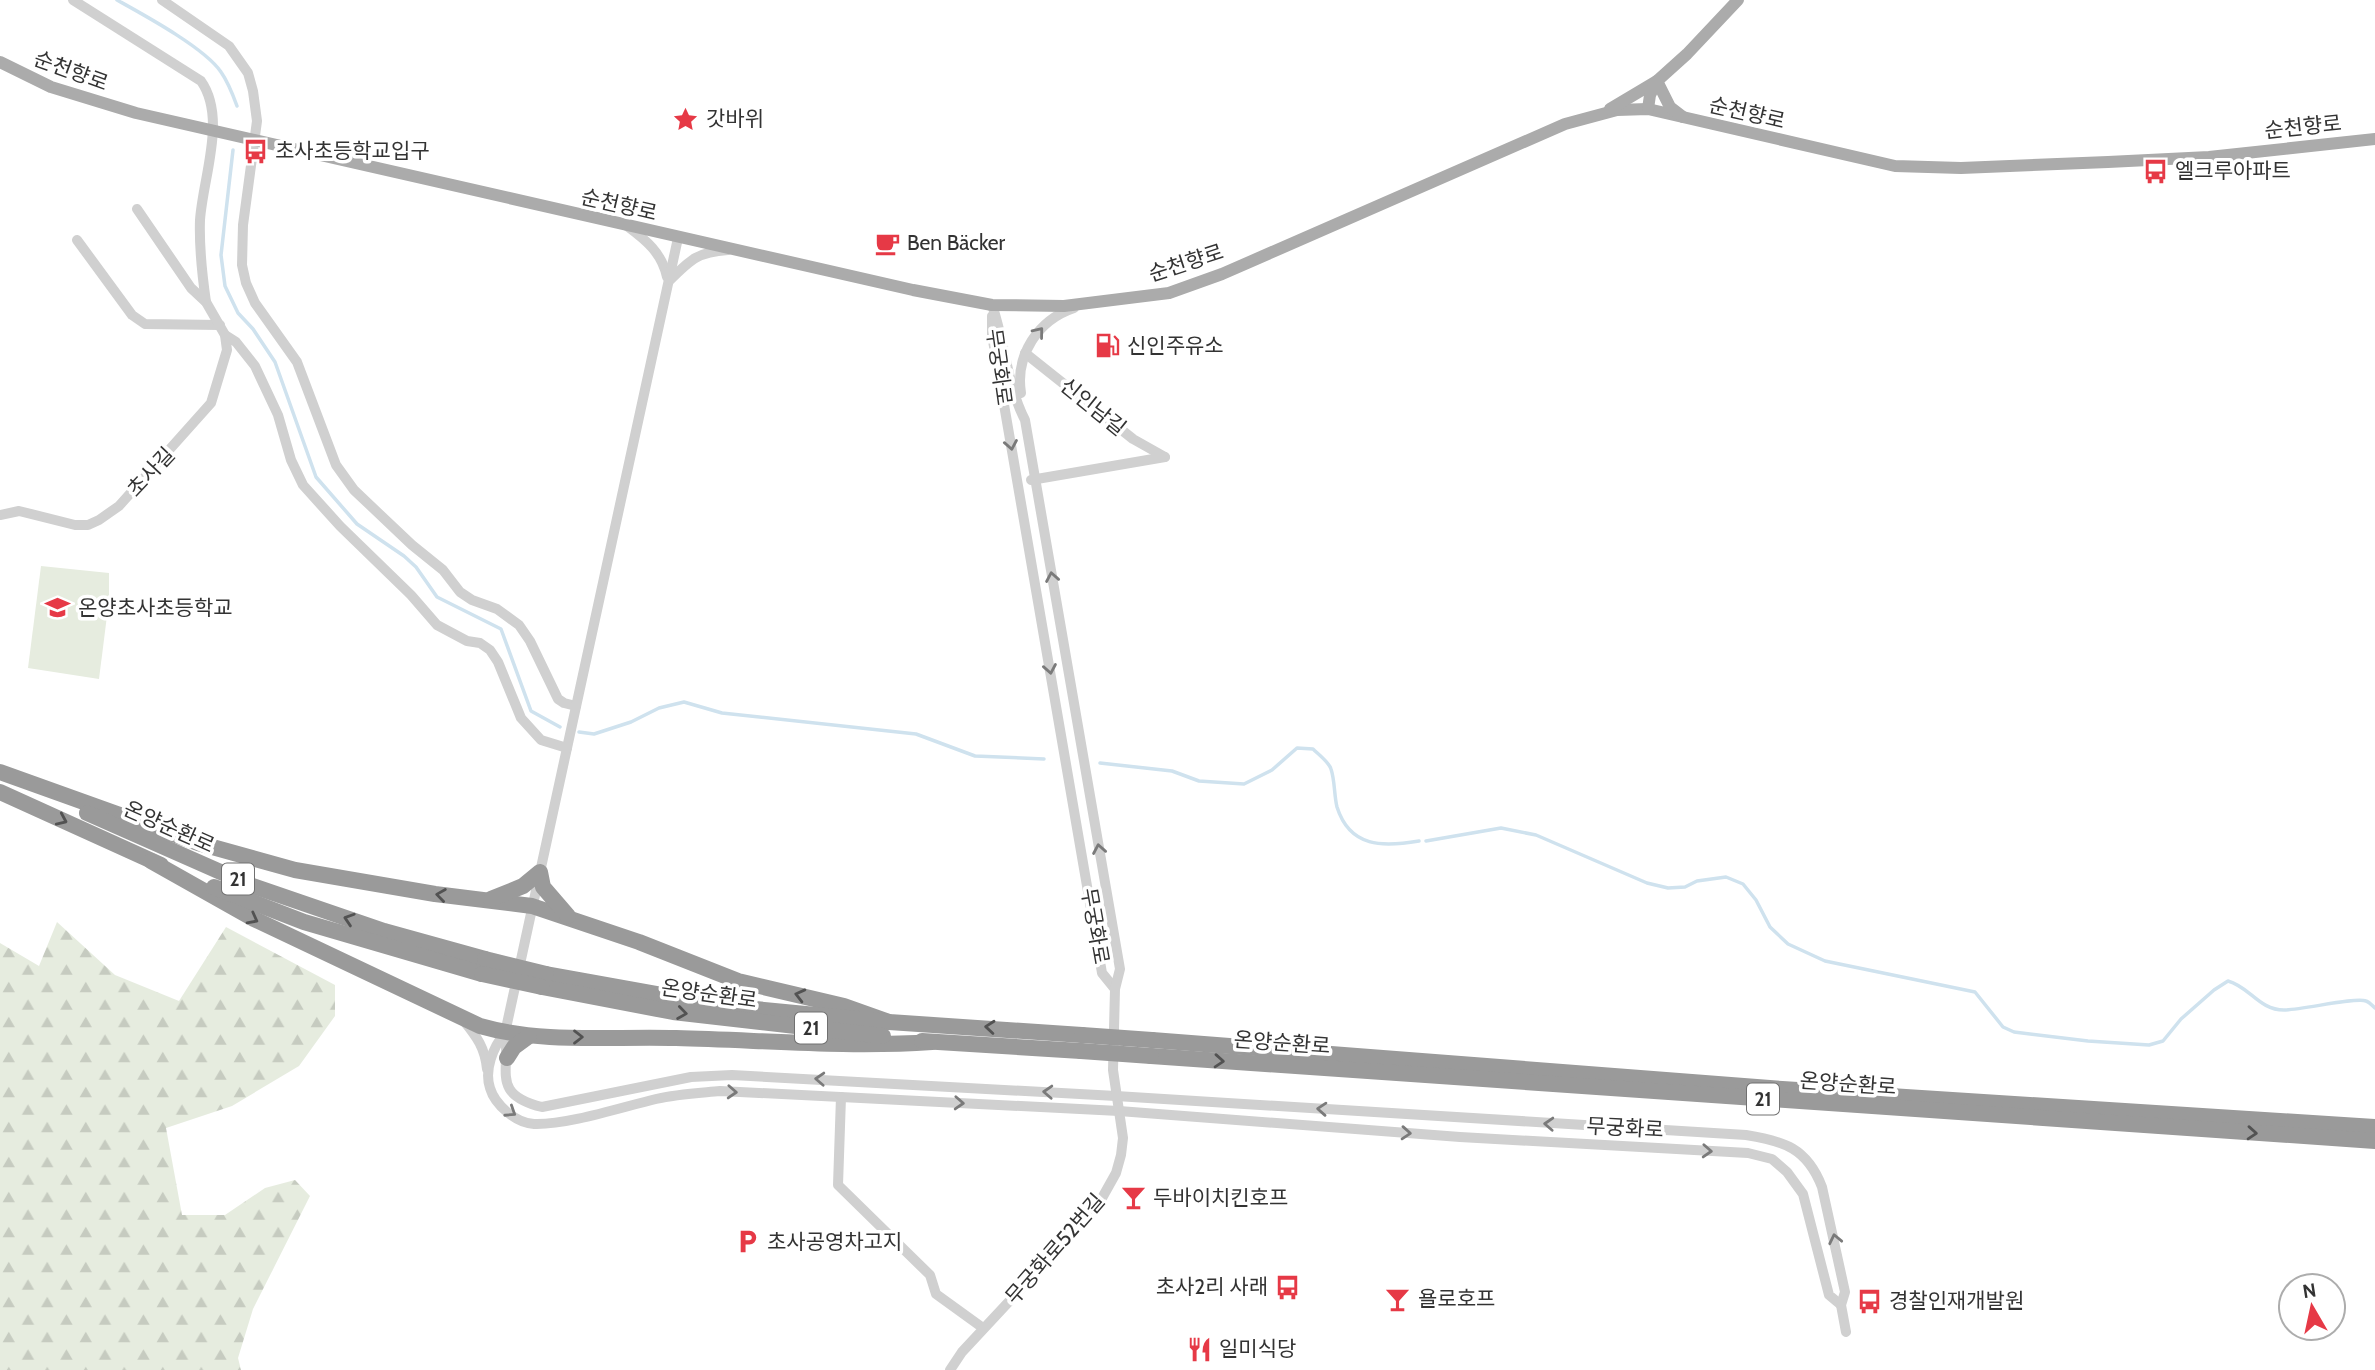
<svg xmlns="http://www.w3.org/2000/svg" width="2375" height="1370" font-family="Cabin,'Noto Sans KR',sans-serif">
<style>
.forest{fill:url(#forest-firs)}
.pitch{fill:#e6ecdf}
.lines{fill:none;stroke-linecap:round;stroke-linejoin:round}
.stream{stroke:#cfe2ee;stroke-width:3.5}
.minor{stroke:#d0d0d0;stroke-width:10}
.major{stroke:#ababab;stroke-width:12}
.highway{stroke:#9a9a9a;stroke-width:16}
.highway-bridge{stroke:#9a9a9a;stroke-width:16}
.oneway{stroke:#7a7a7a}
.oneway2{stroke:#525252}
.labels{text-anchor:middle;stroke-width:7;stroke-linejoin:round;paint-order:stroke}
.shield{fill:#fff;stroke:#707070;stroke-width:2}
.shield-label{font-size:19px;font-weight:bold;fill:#333}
.street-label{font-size:21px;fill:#333;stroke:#fff}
.poi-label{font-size:21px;fill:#333;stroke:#fff;text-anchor:start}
</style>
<defs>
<pattern id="forest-firs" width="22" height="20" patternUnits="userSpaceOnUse" patternTransform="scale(1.75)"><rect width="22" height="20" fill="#e6ecdf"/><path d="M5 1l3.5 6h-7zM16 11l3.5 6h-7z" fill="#c6cbc0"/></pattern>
</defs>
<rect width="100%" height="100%" fill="#fff"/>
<path class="forest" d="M57,922L115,975L179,1001L226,927L335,985V1016L299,1066L232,1106L166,1128L182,1215H225L265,1188L295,1180L310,1196L253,1309L238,1358L241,1370H0V943L39,966Z"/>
<path class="pitch" d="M41,566L109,573V600L99,679L28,668Z"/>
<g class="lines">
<g class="stream">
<path d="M117,0C144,15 205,48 221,72C228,82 233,95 237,106"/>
<path d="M233,150L221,255L225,286L238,313L253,329L275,362L316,477L357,524L404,556L416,567L437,597L501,629L531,711L560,727"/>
<path d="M579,732L594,734L631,722L659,708L684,702L722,713L916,734L975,756L1044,759"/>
<path d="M1100,763L1172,771L1199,781L1244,784L1272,770L1297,748L1313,749C1318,754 1329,762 1331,769C1335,781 1334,795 1337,807C1350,848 1383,847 1419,841"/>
<path d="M1426,841L1501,828L1536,835L1647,883L1668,888L1685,887L1697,881L1726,877L1743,884L1756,900L1770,927L1788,944L1825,961L1975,992L2003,1027L2014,1032L2088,1041L2149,1045L2163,1041L2181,1019L2214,990L2228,981C2250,987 2259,1010 2284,1010C2302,1010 2355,997 2366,1001C2369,1002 2373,1006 2375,1008"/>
</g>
<g class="minor">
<path d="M73,0L201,81C227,118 203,177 200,220C199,248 202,274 206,302"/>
<path d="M162,0L229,46L248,73L253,91L257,121L243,225L242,265L246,283L255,303L297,362L336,465L354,490L412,545L443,570L460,592L472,600L497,609L519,625L530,641L558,699L564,703L576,706"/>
<path d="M627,226C646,240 662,253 667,277"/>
<path d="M678,238L505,1033C511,1071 490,1094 542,1107L691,1077L732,1075L1116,1096L1746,1135C1784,1141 1807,1148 1822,1187L1845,1292L1841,1305L1846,1332"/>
<path d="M77,240L132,315L145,324L220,325"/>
<path d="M670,280C691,259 698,252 728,250"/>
<path d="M992,316V335L1102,973L1115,989"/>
<path d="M225,335L236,342L255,366L278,415L291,460L303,485L340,526L411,595L437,625L467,641L480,643L490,650L498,662L521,718L541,740L567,748"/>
<path d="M1025,353L1133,439L1165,457"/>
<path d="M1021,393C1015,355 1038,320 1074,308"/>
<path d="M1031,480L1165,457"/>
<path d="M0,515L19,511L75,525H88L99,520L119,506L211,403L227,350L225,335L206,302L191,288L137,209"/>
<path d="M464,1021C477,1037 485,1048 487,1069"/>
<path d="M505,1033C493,1047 484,1070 490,1088C495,1105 516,1123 534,1124C568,1125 622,1107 656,1099C677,1094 699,1093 720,1091L1119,1111L1460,1137L1748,1153L1772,1159L1787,1172L1803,1194L1829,1295L1841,1305"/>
<path d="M841,1097L838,1185L930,1275L936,1294L983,1328"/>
<path d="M950,1370L962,1352L1097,1207L1116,1173L1121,1155L1123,1138L1113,1070L1115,989L1120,969L1025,420C1007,385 1005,342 992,305"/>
</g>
<g class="major">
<path d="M0,62L51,87L136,113L913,290L992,305L1064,306L1169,293L1222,274L1565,124L1617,110L1648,109L1895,166L1961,168L2108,162L2209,157L2375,139"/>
<path d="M1610,109L1657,81L1670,107L1683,117"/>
<path d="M1648,109L1650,95L1657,81L1687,54L1738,0"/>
</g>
<g class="highway">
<path d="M0,772L198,843L295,870L435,894L532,906L639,942L738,981L844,1006L889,1022"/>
<path d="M0,792L161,865"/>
<path d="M87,813L250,885L384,931L485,959"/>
<path d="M151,861L254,919L480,1026C543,1044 611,1036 676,1038C762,1040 847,1048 932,1042"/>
<path d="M214,887L304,922L482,974"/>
<path d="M491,899L523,886L540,872L543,887L568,916"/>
<path d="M546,974L724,1006L889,1022L1082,1035"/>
<path d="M542,987L673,1012L883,1036"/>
<path d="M1152,1040L1782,1089L2375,1127"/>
<path d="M922,1041L1081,1051"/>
<path d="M1151,1056L2375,1141"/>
<path d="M507,1058L514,1047L529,1036"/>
</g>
<g class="highway-bridge">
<path d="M485,959L546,974"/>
<path d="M482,974L542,987"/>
<path d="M1082,1035L1152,1040"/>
<path d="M1081,1051L1151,1056"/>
</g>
</g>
<defs><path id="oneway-chevron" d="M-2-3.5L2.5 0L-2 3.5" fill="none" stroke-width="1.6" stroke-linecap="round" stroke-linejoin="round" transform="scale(1.75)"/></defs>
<g class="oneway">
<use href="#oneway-chevron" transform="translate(1039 332) rotate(-51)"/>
<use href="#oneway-chevron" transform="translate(1011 445) rotate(80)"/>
<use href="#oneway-chevron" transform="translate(1052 577) rotate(-100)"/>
<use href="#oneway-chevron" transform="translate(1050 669) rotate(80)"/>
<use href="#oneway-chevron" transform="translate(1099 849) rotate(-100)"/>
<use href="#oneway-chevron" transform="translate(820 1079) rotate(-177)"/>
<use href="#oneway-chevron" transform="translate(732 1092) rotate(3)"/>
<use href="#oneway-chevron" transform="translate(1048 1092) rotate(-177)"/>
<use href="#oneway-chevron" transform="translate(959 1103) rotate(3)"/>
<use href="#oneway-chevron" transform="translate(1322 1109) rotate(-176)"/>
<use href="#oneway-chevron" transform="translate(511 1112) rotate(33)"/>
<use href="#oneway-chevron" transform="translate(1549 1124) rotate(-177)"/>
<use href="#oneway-chevron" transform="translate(1406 1133) rotate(4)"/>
<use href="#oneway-chevron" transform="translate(1707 1151) rotate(3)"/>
<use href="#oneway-chevron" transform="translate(1835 1239) rotate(-102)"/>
</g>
<g class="oneway2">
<use href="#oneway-chevron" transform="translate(62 820) rotate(24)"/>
<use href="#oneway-chevron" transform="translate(441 895) rotate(-172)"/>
<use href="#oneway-chevron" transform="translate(253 919) rotate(28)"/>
<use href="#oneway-chevron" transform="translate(349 919) rotate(-162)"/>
<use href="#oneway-chevron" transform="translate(800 995) rotate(-166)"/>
<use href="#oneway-chevron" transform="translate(682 1013) rotate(8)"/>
<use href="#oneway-chevron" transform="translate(990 1027) rotate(-175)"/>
<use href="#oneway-chevron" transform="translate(578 1037)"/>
<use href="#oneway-chevron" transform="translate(1219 1061) rotate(4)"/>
<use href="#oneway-chevron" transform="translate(2252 1133) rotate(4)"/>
</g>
<defs>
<symbol id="sight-bare" viewBox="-9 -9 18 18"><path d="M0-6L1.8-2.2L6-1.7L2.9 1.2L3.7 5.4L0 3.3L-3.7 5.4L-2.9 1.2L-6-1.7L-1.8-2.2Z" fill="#e63946" stroke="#fff" stroke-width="2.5" paint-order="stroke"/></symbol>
<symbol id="bus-bare" viewBox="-9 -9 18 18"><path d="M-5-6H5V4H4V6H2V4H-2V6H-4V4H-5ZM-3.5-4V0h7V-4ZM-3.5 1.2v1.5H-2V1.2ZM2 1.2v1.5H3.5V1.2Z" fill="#e63946" stroke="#fff" stroke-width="2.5" paint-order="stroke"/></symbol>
<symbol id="cafe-bare" viewBox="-9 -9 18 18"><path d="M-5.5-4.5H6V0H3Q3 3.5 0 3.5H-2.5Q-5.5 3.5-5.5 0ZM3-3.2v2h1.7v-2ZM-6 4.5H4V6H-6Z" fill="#e63946" stroke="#fff" stroke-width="2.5" paint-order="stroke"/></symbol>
<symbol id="fuel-bare" viewBox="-9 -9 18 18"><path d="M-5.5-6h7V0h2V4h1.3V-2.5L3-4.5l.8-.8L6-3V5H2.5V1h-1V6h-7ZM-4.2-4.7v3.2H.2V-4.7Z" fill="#e63946" stroke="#fff" stroke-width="2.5" paint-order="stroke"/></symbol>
<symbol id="school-bare" viewBox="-9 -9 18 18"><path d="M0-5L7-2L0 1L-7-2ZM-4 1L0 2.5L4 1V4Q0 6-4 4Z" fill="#e63946" stroke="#fff" stroke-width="2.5" paint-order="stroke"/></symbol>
<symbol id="bar-bare" viewBox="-9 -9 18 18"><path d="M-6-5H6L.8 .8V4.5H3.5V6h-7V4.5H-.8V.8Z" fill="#e63946" stroke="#fff" stroke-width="2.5" paint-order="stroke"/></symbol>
<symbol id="parking-bare" viewBox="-9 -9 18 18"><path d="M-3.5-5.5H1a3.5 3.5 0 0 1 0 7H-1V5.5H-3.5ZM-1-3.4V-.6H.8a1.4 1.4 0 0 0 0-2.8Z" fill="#e63946" stroke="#fff" stroke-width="2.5" paint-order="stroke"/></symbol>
<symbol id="restaurant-bare" viewBox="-9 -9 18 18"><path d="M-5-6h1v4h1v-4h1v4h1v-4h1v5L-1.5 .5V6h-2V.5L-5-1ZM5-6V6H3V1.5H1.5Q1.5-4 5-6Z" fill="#e63946" stroke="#fff" stroke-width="2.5" paint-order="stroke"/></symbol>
</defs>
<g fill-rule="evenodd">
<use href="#sight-bare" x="668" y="102" width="35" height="35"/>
<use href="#bus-bare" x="238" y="134" width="35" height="35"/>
<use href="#bus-bare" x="2138" y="154" width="35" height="35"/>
<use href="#cafe-bare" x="870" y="226" width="35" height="35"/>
<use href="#fuel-bare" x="1090" y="328" width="35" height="35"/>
<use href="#school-bare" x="40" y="590" width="35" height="35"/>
<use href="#bar-bare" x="1116" y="1180" width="35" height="35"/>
<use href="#parking-bare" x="730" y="1224" width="35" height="35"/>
<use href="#bus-bare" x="1270" y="1270" width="35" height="35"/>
<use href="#bar-bare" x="1380" y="1282" width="35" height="35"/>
<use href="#bus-bare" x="1852" y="1284" width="35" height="35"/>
<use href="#restaurant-bare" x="1182" y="1332" width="35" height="35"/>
</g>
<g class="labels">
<g class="shield">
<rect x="222" y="863.5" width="32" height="31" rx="5"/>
<rect x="795" y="1012.5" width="32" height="31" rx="5"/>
<rect x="1747" y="1083.5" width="32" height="31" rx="5"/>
</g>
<g class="shield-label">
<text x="238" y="886">21</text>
<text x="811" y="1035">21</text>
<text x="1763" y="1106">21</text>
</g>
<g class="street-label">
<text transform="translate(71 71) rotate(20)" y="7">순천향로</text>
<text transform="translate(1747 113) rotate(13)" y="7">순천향로</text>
<text transform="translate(2303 127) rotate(-6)" y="7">순천향로</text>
<text transform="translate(619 205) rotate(13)" y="7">순천향로</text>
<text transform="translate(1186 263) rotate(-18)" y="7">순천향로</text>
<text transform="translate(999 367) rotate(82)" y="7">무궁화로</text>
<text transform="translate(1093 407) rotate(39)" y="7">신인남길</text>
<text transform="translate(151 472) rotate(-47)" y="7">초사길</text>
<text transform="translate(169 827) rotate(24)" y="7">온양순환로</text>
<text transform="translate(1095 926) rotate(80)" y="7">무궁화로</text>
<text transform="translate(709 994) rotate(8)" y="7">온양순환로</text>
<text transform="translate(1282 1043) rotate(4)" y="7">온양순환로</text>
<text transform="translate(1848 1084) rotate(4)" y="7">온양순환로</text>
<text transform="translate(1625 1128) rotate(3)" y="7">무궁화로</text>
<text transform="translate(1055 1249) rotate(-49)" y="7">무궁화로52번길</text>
</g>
<g class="poi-label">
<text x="706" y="126">갓바위</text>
<text x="275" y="158">초사초등학교입구</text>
<text x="2175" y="178">엘크루아파트</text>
<text x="907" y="250">Ben Bäcker</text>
<text x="1127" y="353">신인주유소</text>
<text x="78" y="615">온양초사초등학교</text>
<text x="1153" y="1205">두바이치킨호프</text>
<text x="767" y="1249">초사공영차고지</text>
<text x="1268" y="1294" text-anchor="end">초사2리 사래</text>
<text x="1418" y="1306">욜로호프</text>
<text x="1889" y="1308">경찰인재개발원</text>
<text x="1219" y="1356">일미식당</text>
</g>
</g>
<g transform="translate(2312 1307) rotate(351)"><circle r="33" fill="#ffffff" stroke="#adadad" stroke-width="2"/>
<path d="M0-5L12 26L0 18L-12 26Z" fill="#e63946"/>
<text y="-10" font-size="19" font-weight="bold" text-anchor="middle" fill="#333333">N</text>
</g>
</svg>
